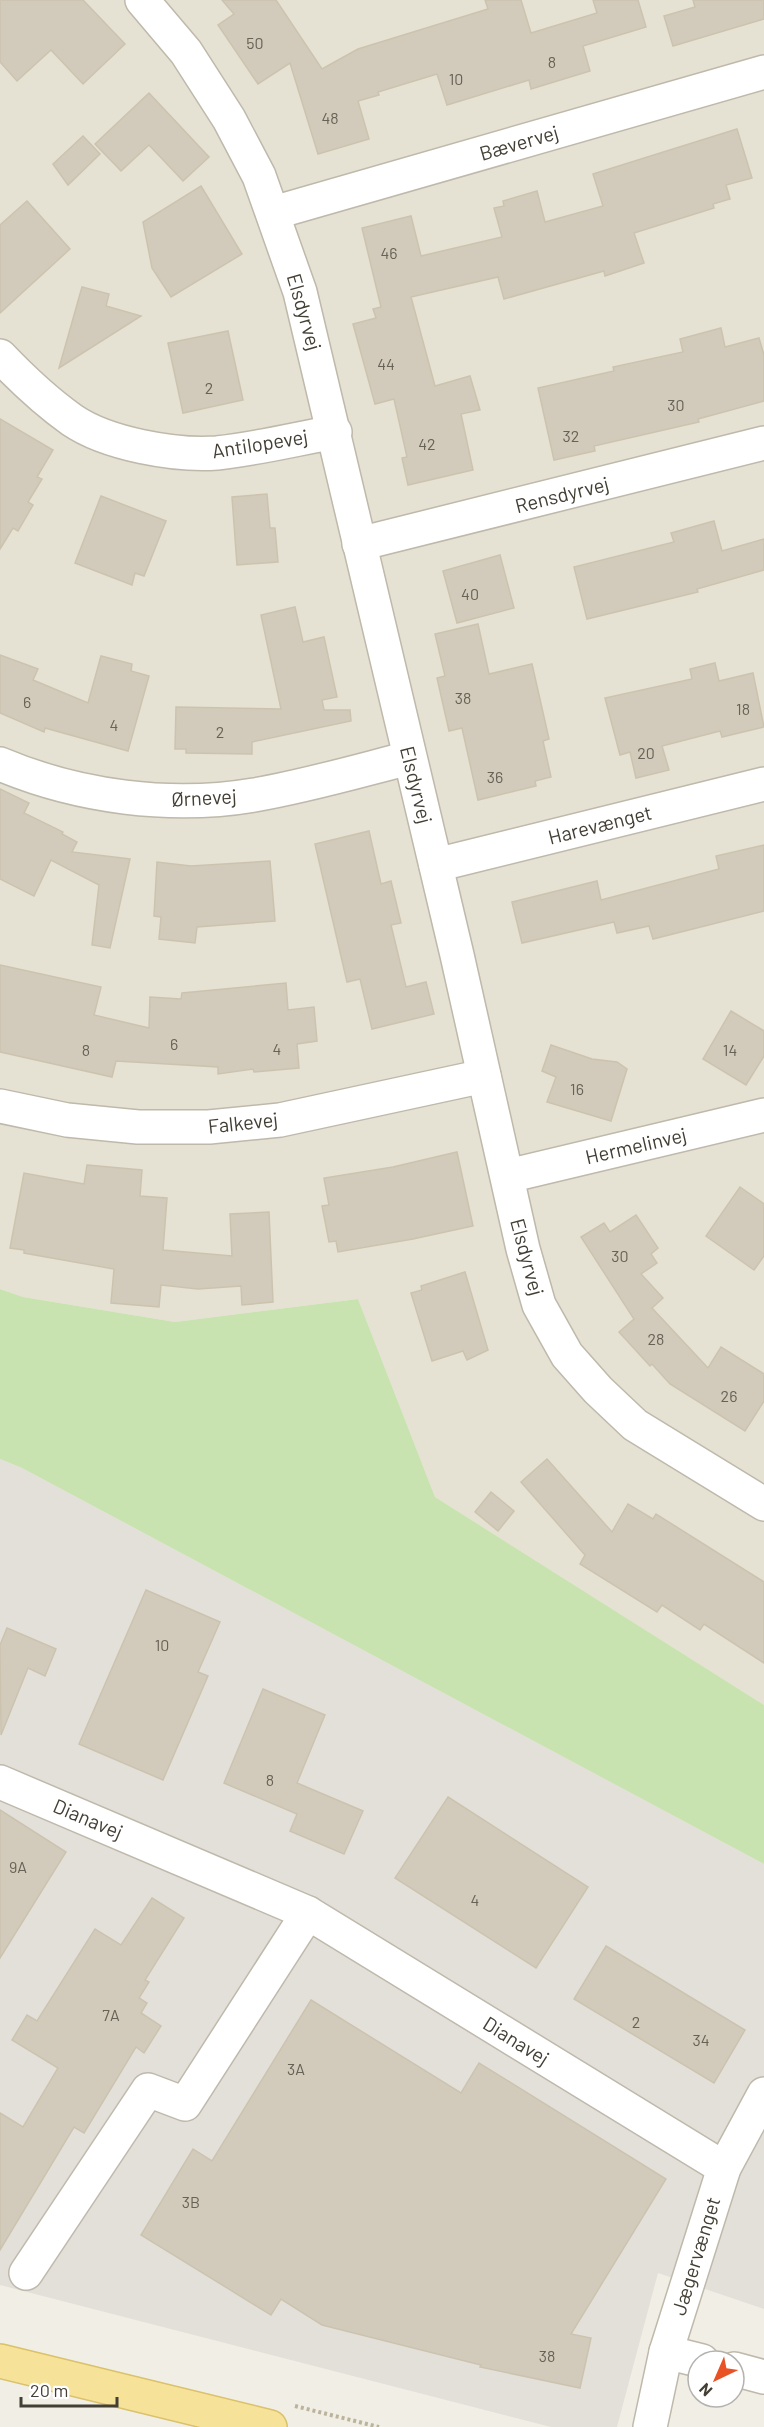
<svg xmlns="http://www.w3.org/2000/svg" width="764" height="2427" font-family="Barlow,sans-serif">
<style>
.residential{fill:#e5e1d3}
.industrial{fill:#e3e0da}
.green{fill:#c8e3b0}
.building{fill:#d2cbbb;stroke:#ccc3af;stroke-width:1.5}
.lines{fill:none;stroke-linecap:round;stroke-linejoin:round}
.minor-casing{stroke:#bfb9ab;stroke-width:36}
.major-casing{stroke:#dac16a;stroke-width:36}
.path{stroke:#bcb39b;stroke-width:4;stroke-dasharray:3 3;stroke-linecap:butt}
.minor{stroke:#fff;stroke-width:33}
.major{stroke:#f6e399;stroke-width:33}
.labels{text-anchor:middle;stroke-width:6;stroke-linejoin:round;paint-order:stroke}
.number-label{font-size:16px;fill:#676256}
.street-label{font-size:20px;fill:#433f35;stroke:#fff}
</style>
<rect width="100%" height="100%" fill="#f1eee5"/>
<path class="residential" d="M0,0H764V1705L435,1497L358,1299L175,1322L23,1297L0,1289Z"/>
<path class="industrial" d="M0,1459L22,1468L764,1864V2309L658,2273L617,2427H551L0,2285Z"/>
<path class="green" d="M0,1289L23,1297L175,1322L358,1299L435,1497L764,1705V1864L22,1468L0,1459Z"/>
<g class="building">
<path d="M0,0H83L125,44L83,84L51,50L17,81L0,62Z"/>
<path d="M222,0H276L322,69L358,49L488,9L485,0H521L531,33L597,13L593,0H638L646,27L583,46L590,71L531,89L529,80L447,105L437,74L378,92L379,95L358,101L369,139L318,154L290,63L258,84L218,25L234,14Z"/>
<path d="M693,0H764V19L673,46L664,16L695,7Z"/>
<path d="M149,93L209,157L183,181L149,145L121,171L95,144Z"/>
<path d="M737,129L752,178L726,185L730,199L713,204L714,208L634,233L644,263L605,276L604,271L504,299L498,277L411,297L435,386L470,376L480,410L461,414L473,470L408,485L402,458L407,457L394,399L375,404L353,324L376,318L373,309L381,307L362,228L411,216L421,256L502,237L494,208L504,206L503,201L537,191L545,222L603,206L593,174Z"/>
<path d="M83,136L100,154L68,185L53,164Z"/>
<path d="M201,186L242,254L171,297L152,268L143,222Z"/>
<path d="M27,201L70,249L0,313V225Z"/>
<path d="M82,287L109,294L106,306L141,316L59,368Z"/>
<path d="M721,328L725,347L759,338L764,355V401L698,419L699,422L594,446L595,451L554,460L538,388L614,371L613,367L683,352L680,339Z"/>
<path d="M228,331L243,400L183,413L168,343Z"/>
<path d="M0,419L53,450L37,477L42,479L28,502L33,505L18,531L13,528L0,549Z"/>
<path d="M267,494L270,528H275L278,562L237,565L232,497Z"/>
<path d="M101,496L166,521L144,576L135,573L132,585L75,563Z"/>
<path d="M714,521L722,551L764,539V570L697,589L698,592L587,619L574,567L674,542L671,533Z"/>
<path d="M500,555L514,608L457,623L443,571Z"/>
<path d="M295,607L303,642L324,637L337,697L322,700L324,710H350L351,721L252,742V754L186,753V749H175L176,707L281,709L261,615Z"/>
<path d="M478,624L489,674L532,664L549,739L543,741L551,777L535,781L536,786L478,800L462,728L449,731L437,678L445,676L435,634Z"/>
<path d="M0,655L38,669L33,680L88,703L101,656L132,664L131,671L149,676L128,751L45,728L44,732L0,713Z"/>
<path d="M715,663L719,681L753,673L764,727L722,737L720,731L662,746L669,770L636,778L630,752L620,755L605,698L692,679L690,669Z"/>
<path d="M0,789L29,803L24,813L63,832L62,834L77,842L72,852L130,859L110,948L92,945L99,885L51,860L34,896L0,879Z"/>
<path d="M369,831L381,884L391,881L401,923L391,925L406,987L426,982L434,1014L372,1029L360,979L347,982L315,844Z"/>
<path d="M764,845V911L653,939L649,926L617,933L614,922L522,943L512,902L597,881L601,900L719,869L716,856Z"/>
<path d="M270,861L275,921L197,927L195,943L159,939L161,917L154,916L157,862L191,866Z"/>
<path d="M0,965L101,987L94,1015L149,1028L150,997L181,999L182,993L286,983L288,1010L314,1007L317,1041L297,1044L299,1068L254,1072L253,1069L218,1074V1067L116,1061L112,1077L0,1052Z"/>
<path d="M731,1011L764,1031V1056L746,1085L703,1059Z"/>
<path d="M551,1045L592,1059L617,1062L627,1069L611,1121L547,1102L556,1077L542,1071Z"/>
<path d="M457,1152L473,1226L413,1239L338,1252L336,1241L329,1242L322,1206L329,1205L324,1178L393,1167Z"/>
<path d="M87,1165L142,1170L140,1196L167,1198L163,1250L232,1256L230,1214L269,1212L273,1302L242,1305L241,1286L198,1289L161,1285L159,1307L111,1303L114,1269L24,1253V1250L10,1248L24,1173L84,1184Z"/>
<path d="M740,1187L764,1204V1256L754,1270L706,1236Z"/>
<path d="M636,1215L658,1248L651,1254L657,1263L641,1274L663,1298L652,1308L708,1368L721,1347L764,1374V1401L745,1431L670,1384L652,1364L650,1366L619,1332L634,1319L581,1237L604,1223L610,1232Z"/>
<path d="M465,1272L488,1350L467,1360L463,1351L432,1361L411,1293L422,1290L421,1286Z"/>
<path d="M547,1459L612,1532L628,1504L653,1519L656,1514L764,1582V1663L704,1624L700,1630L662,1605L657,1612L580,1564L585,1555L521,1482Z"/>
<path d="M491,1492L514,1511L498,1531L475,1512Z"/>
<path d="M146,1590L220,1622L198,1672L208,1676L163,1780L79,1744Z"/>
<path d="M7,1628L56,1649L45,1676L28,1668L1,1735L0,1645Z"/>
<path d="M263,1689L325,1715L297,1783L363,1811L344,1854L290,1831L297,1814L224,1783Z"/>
<path d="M448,1797L588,1887L536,1968L395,1878Z"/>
<path d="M0,1810L66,1852L0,1958Z"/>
<path d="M152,1898L184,1918L145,1980L149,1982L139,1998L147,2003L141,2013L161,2026L144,2053L136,2047L84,2133L74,2127L0,2250V2113L23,2127L58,2068L12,2040L27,2015L37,2021L95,1929L121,1945Z"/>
<path d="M606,1946L745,2030L714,2083L574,1999Z"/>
<path d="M311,2000L461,2093L479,2063L666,2179L571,2334L591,2338L580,2388L480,2367L481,2365L322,2325L281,2299L271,2315L141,2235L193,2149L212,2161Z"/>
</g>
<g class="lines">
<defs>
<g id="minor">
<path d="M142,0L186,52L229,119L259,176L300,292L457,955L523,1249L539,1305L567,1355L598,1390L635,1425L764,1504"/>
<path d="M273,213L764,72"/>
<path d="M0,356C22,379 45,401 72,420C107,444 175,456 217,453C256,449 296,439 335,432"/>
<path d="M359,544L764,443"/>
<path d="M0,764C78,797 171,809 254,795C307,786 358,771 409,758"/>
<path d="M436,865L764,784"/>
<path d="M0,1106L67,1120L138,1127H209L280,1120L484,1076"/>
<path d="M508,1176L764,1115"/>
<path d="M0,1782L308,1913L724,2168"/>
<path d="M26,2273L148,2090L185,2104L308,1913"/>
<path d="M666,2352L702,2361"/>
<path d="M734,2369L764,2377"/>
<path d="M650,2427L666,2352L724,2168L764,2094"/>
</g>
<path id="major" d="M0,2361L270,2427"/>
</defs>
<use href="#minor" class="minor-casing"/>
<use href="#major" class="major-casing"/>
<path class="path" d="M295,2406L379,2427"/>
<use href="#minor" class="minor"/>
<use href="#major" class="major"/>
</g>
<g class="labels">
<g class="number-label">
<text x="255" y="49">50</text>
<text x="552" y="68">8</text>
<text x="456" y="85">10</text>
<text x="330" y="124">48</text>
<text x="389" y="259">46</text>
<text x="386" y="370">44</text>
<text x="209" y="394">2</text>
<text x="676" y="411">30</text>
<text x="571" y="442">32</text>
<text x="427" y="450">42</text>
<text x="470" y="600">40</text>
<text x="463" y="704">38</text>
<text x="27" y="708">6</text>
<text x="743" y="715">18</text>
<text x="114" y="731">4</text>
<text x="220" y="738">2</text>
<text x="646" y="759">20</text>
<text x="495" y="783">36</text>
<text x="174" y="1050">6</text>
<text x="277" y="1055">4</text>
<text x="86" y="1056">8</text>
<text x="730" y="1056">14</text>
<text x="577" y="1095">16</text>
<text x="620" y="1262">30</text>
<text x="656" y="1345">28</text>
<text x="729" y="1402">26</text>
<text x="162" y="1651">10</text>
<text x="270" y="1786">8</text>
<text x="18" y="1873">9A</text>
<text x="475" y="1906">4</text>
<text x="111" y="2021">7A</text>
<text x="636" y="2028">2</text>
<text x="701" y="2046">34</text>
<text x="296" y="2075">3A</text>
<text x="191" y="2208">3B</text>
<text x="547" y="2362">38</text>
</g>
<g class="street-label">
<text transform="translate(519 143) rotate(-16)" y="7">Bævervej</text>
<text transform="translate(304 312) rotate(74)" y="7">Elsdyrvej</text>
<text transform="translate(260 444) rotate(-9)" y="7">Antilopevej</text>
<text transform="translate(562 495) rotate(-14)" y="7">Rensdyrvej</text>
<text transform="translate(416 785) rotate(76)" y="7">Elsdyrvej</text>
<text transform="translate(204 798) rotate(-3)" y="7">Ørnevej</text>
<text transform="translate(600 825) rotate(-14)" y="7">Harevænget</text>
<text transform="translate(243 1123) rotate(-6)" y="7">Falkevej</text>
<text transform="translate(636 1146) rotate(-13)" y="7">Hermelinvej</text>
<text transform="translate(527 1257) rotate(75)" y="7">Elsdyrvej</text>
<text transform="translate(88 1819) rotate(23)" y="7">Dianavej</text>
<text transform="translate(516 2041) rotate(32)" y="7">Dianavej</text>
<text transform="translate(696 2256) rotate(-73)" y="7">Jægervænget</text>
</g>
</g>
<g transform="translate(716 2379) rotate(224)"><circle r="28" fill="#ffffff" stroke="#b4b2ae" stroke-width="1.5"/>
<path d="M0-4.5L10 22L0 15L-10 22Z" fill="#e95224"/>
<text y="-9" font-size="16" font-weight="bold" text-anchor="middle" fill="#433f35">N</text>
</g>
<path d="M21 2397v9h96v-9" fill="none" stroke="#433f35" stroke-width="3"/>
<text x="30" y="2397" font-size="18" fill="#433f35" stroke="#ffffff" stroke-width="4.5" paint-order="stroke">20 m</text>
</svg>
